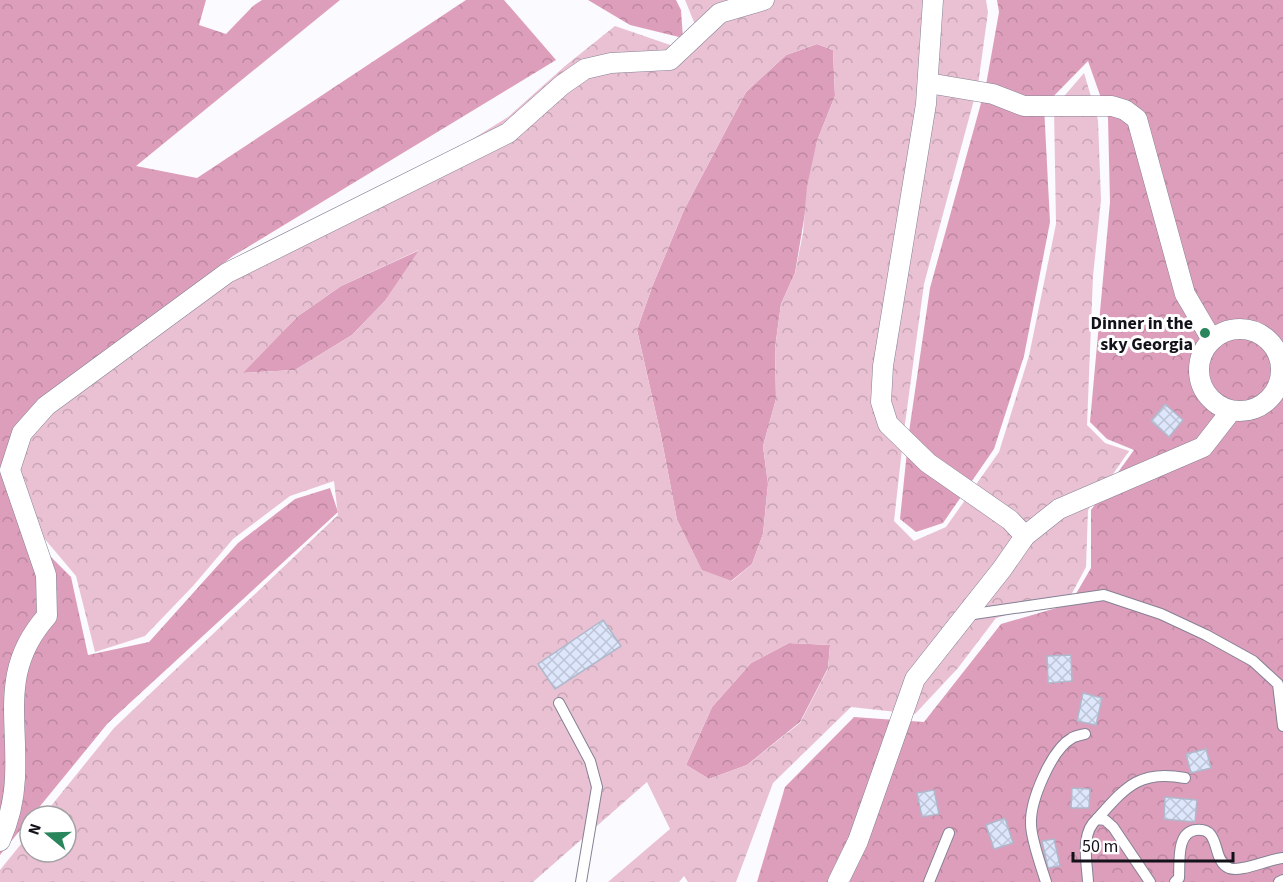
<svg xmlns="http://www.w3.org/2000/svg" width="1283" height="882" font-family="'Source Sans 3',sans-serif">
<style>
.forest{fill:url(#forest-crowns)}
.park{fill:url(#park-crowns);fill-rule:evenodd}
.building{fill:url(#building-cross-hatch);stroke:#b0b8cc;stroke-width:1.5}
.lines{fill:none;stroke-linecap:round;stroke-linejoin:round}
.lane-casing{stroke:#858195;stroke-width:12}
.street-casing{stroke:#858195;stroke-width:21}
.lane{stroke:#fff;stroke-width:10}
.street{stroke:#fff;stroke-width:20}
.poi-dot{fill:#29855c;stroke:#fff;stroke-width:2}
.labels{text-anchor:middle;stroke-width:6;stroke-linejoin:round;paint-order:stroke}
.poi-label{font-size:18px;font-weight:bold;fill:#131119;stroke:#fff;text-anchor:end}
</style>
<defs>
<pattern id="forest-crowns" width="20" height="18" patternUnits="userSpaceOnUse" patternTransform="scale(1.5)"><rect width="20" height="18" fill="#dd9ebb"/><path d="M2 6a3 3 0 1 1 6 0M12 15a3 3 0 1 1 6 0" fill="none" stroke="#bd87a0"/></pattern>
<pattern id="park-crowns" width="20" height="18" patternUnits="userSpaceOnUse" patternTransform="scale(1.5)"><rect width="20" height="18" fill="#e9c1d3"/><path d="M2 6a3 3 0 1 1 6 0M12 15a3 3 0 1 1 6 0" fill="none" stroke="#c7a5b5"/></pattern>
<pattern id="building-cross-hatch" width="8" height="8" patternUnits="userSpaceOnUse" patternTransform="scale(1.5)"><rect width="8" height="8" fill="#dde6fb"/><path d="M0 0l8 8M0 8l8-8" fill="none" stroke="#bdc4d7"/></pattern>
</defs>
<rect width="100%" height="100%" fill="#fbfafe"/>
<g class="forest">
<path d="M0,0H206L199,25L226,34L253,6L262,0H340L136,166L197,178L466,0H504L556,60L233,256L21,419L5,471L29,535L71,577L88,655L149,642L238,543L295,499L330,488L338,512L108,723L32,816H30V818L0,855Z"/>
<path d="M588,0H676L681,10L683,38L630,25Z"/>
<path d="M997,0H1283V882H757L785,787L854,717L924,722L1001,624L1070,604L1091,568V510L1134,450L1107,439L1090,422L1110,202L1108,118L1088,61L1044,106L1050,222L1024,356L994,449L943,523L916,532L900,519L909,432L930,288L986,85L999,12Z"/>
<path d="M817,44L833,50L835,96L817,141L795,273L781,304L775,348L776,399L763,446L768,484L763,534L752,564L731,581L702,571L677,520L661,436L637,330L652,287L684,210L746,92L786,55Z"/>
<path d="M420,250L385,301L352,335L295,370L242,373L298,316L341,286Z"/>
<path d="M789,643L830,645L828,668L800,722L747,765L709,779L686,765L712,707L751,663Z"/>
</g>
<path class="park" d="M685,0H986L988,12L978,85L924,284L904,431L894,521L914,541L946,527L999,452L1029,356L1056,224L1054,108L1084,73L1098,120L1101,200L1093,276L1087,425L1105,443L1129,451L1088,510L1086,567L1070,597L996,618L958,668L915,714L851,707L773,783L736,882H688L684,876L679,882H608L670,829L647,782L533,882H0V870L30,833V852H66V816H43L114,728L338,515L334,481L290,496L233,539L193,586L145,636L95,652L76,576L33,525L16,471L30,430L231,275L455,150L508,117L565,66L615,26L679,48L696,27ZM817,44L833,50L835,96L817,141L807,186L803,233L795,273L781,304L775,348L776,399L763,446L768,484L763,534L752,564L732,581L702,570L677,520L661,436L637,330L652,287L684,210L746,92L786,55ZM419,250L385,301L352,335L295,370L243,373L298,316L341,286ZM789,643L830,645L828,669L800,723L747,765L709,779L686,765L712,707L751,663Z"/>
<g class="building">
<path d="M1165,404L1183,420L1169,437L1151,421Z"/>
<path d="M603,620L621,646L555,689L538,664Z"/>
<path d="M1071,655L1072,681L1048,683L1047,656Z"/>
<path d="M1083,693L1102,698L1096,725L1077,721Z"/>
<path d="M1206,749L1211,768L1191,773L1186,754Z"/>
<path d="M1072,788L1090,789L1089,808H1071Z"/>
<path d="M934,790L939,814L922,817L917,793Z"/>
<path d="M1165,797L1197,800L1195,822L1164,819Z"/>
<path d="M1005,818L1013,843L994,849L986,825Z"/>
<path d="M1054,839L1060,866L1048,868L1042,841Z"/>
</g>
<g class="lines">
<defs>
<g id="lane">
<path d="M967,615L1104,595L1161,614L1206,635L1253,661L1278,684L1283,726"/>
<path d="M559,703L590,761L597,787L581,882"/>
<path d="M1097,819C1125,788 1139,769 1185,778"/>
<path d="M929,882L949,833"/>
<path d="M1046,882C1041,866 1031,839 1031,824C1030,801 1051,750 1072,738C1075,736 1081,735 1085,734"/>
<path d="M1088,882C1087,862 1080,833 1097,819L1105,820L1113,827L1150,882"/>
<path d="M1175,882L1179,878C1180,863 1176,832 1196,830C1222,827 1211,861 1229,868C1240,873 1269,859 1283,858"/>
<path d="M1279,882L1283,880"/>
</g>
<g id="street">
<path d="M933,0L926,104L883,366L881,402L888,424L928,463L1010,520L1025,536"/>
<path d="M928,83L993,94L1024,106H1112L1125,110L1137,119L1185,294L1212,340"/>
<circle cx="1240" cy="370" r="41"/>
<path d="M0,841C9,821 14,800 15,778C18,716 0,669 47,616L46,575L10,470L22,433L46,406L227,273L508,133L562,85L585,69L611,63L670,60L720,13L764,0"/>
<path d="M838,882L858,841L915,679L1002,569L1025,536L1059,509L1203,447L1231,411"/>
</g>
</defs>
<use href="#lane" class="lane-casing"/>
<use href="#street" class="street-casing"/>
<use href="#lane" class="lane"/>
<use href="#street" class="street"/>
</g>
<circle class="poi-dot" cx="1205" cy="333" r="6"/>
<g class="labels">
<g class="poi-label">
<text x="1193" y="329">Dinner in the<tspan x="1193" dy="21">sky Georgia</tspan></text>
</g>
</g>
<g transform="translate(48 834) rotate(289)"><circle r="28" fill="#ffffff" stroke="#a1a0a3" stroke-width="1.5"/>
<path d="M0-4.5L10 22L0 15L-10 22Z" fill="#29855c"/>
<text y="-9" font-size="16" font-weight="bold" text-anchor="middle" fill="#131119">N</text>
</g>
<path d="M1073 852v9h160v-9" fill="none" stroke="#131119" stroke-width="3"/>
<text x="1082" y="852" font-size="18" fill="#131119" stroke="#ffffff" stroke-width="4.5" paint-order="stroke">50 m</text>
</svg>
